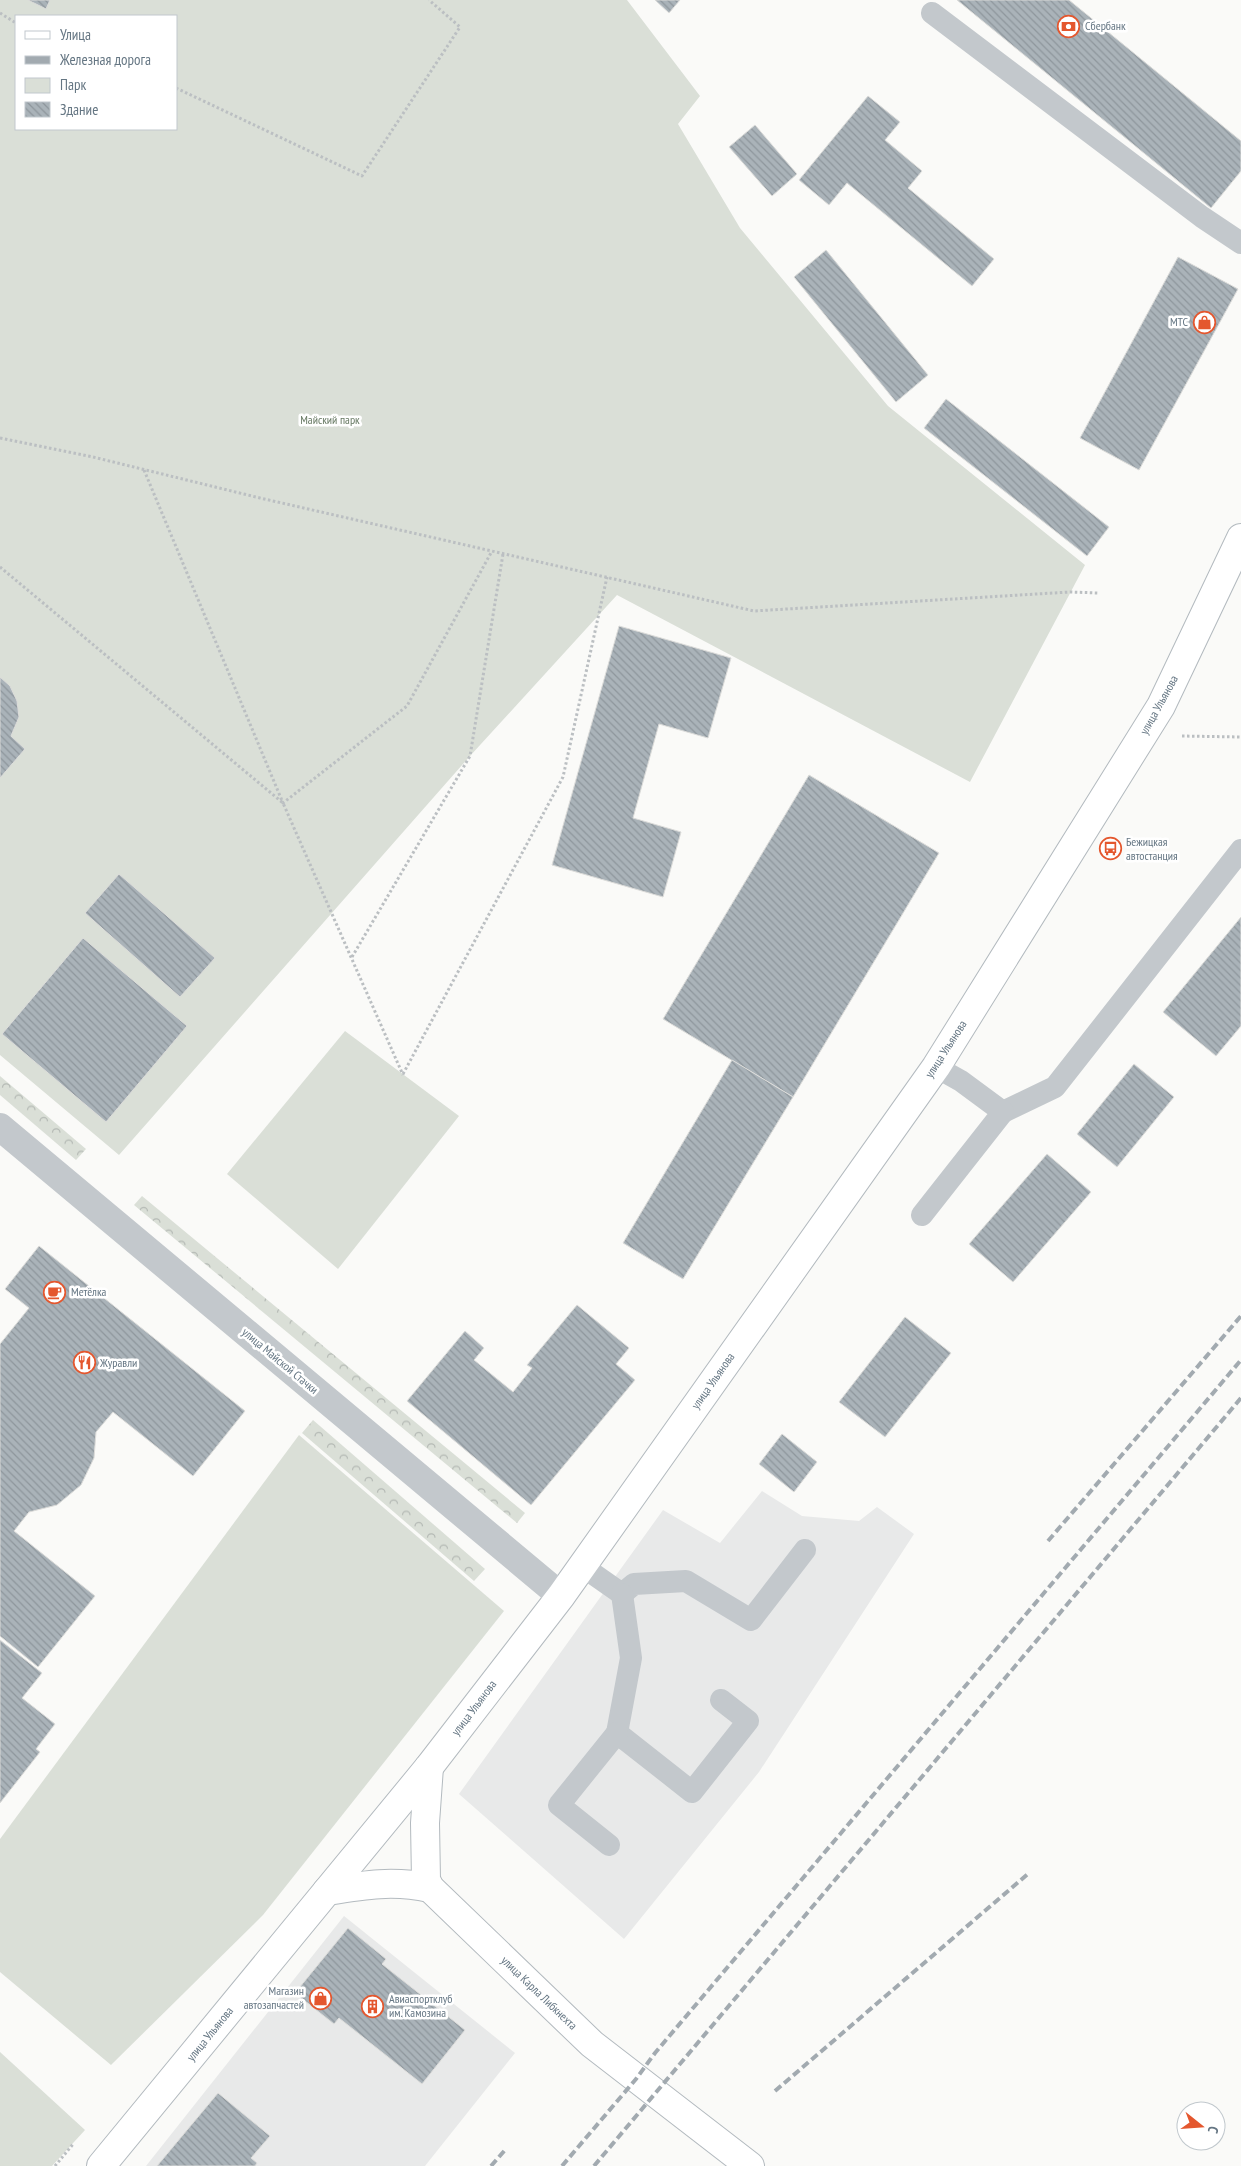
<svg xmlns="http://www.w3.org/2000/svg" width="1241" height="2166" font-family="'PT Sans Narrow',sans-serif">
<style>
.built{fill:#e8e9e9}
.green{fill:#dadfd7;fill-rule:evenodd}
.forest{fill:url(#forest-crowns)}
.building{fill:url(#building-back-hatch);stroke:#dcdcda}
.lines{fill:none;stroke-linecap:round;stroke-linejoin:round}
.secondary-casing{stroke:#b3babf;stroke-width:30}
.path{stroke:#bbbfc2;stroke-width:3;stroke-dasharray:2.5 2.5;stroke-linecap:butt}
.service{stroke:#c3c8cc;stroke-width:22}
.minor{stroke:#c3c8cc;stroke-width:28}
.secondary{stroke:#fff;stroke-width:28}
.rail{stroke:#a2aab0;stroke-width:4;stroke-dasharray:8 4;stroke-linecap:butt}
.labels{text-anchor:middle;stroke-width:5;stroke-linejoin:round;paint-order:stroke}
.poi-label{font-size:12px;fill:#657683;stroke:#fff;text-anchor:start}
.park-label{font-size:12px;fill:#687a64;stroke:#fff}
.street-label{font-size:12px;fill:#657683;stroke:#fff}
</style>
<defs>
<pattern id="forest-crowns" width="20" height="18" patternUnits="userSpaceOnUse" patternTransform="scale(1.25)"><rect width="20" height="18" fill="#dadfd7"/><path d="M2 6a3 3 0 1 1 6 0M12 15a3 3 0 1 1 6 0" fill="none" stroke="#b4b9b4"/></pattern>
<pattern id="building-back-hatch" width="6" height="6" patternUnits="userSpaceOnUse" patternTransform="scale(1.25)"><rect width="6" height="6" fill="#aab3b9"/><path d="M-1 5l2 2M0 0l6 6M5-1l2 2" fill="none" stroke="#8e969c"/></pattern>
</defs>
<rect width="100%" height="100%" fill="#fafaf8"/>
<g class="built">
<path d="M762,1491L802,1516L859,1521L877,1507L914,1534L759,1772L624,1939L459,1794L663,1510L720,1543Z"/>
<path d="M344,1916L515,2053L425,2166H146Z"/>
</g>
<g class="green">
<path d="M0,0H627L700,96L678,124L740,228L888,406L1085,565L970,782L617,595L470,756L119,1155L0,1055ZM16,16H176V129H16Z"/>
<path d="M345,1031L459,1116L338,1269L227,1174Z"/>
<path d="M299,1435L504,1611L263,1915L111,2065L0,1972V1839Z"/>
<path d="M0,2052L85,2130L52,2166H0Z"/>
</g>
<g class="forest">
<path d="M0,1076L86,1149L76,1160L0,1095Z"/>
<path d="M142,1196L525,1513L517,1523L134,1205Z"/>
<path d="M313,1420L485,1569L474,1581L302,1433Z"/>
</g>
<g class="building">
<path d="M28,0H50L46,9Z"/>
<path d="M655,0H680L669,13Z"/>
<path d="M957,0H1069L1241,141V171L1211,208Z"/>
<path d="M868,96L900,122L885,140L922,171L908,188L994,259L972,286L847,183L829,205L799,180Z"/>
<path d="M755,125L797,174L772,196L729,147Z"/>
<path d="M826,250L928,375L896,402L794,277Z"/>
<path d="M1178,257L1238,289L1139,470L1080,438Z"/>
<path d="M946,399L1109,527L1087,556L924,428Z"/>
<path d="M619,626L731,658L708,738L659,724L633,818L681,832L663,897L552,865Z"/>
<path d="M0,677L10,686L17,701L19,717L11,736L25,749L0,778Z"/>
<path d="M809,775L939,853L793,1097L663,1019Z"/>
<path d="M119,874L215,958L180,997L85,913Z"/>
<path d="M1241,917V1026L1216,1056L1163,1012Z"/>
<path d="M83,938L187,1026L106,1122L2,1034Z"/>
<path d="M732,1060L793,1097L683,1279L623,1243Z"/>
<path d="M1134,1064L1174,1097L1117,1167L1077,1134Z"/>
<path d="M1047,1154L1091,1192L1013,1282L969,1244Z"/>
<path d="M39,1246L245,1411L193,1476L113,1412L96,1432L94,1458L81,1485L57,1505L29,1512L14,1531L95,1596L38,1667L0,1636V1344L29,1308L5,1289Z"/>
<path d="M577,1305L629,1348L616,1364L635,1380L531,1505L407,1401L465,1331L484,1348L474,1360L513,1392L532,1368L527,1365Z"/>
<path d="M905,1317L951,1353L885,1437L839,1402Z"/>
<path d="M782,1434L817,1462L794,1492L759,1464Z"/>
<path d="M0,1640L42,1673L22,1698L55,1724L36,1749L40,1752L0,1803Z"/>
<path d="M348,1928L386,1959L382,1964L465,2030L422,2084L339,2018L334,2024L295,1993Z"/>
<path d="M218,2093L270,2136L251,2158L257,2163L255,2166H157Z"/>
</g>
<g class="lines">
<defs>
<g id="secondary">
<path d="M429,1767L425,1823L426,1880L430,1888L592,2044L750,2166"/>
<path d="M327,1891C364,1885 393,1880 430,1888"/>
<path d="M101,2166L429,1767L561,1596L936,1067L1161,706L1241,538"/>
</g>
</defs>
<use href="#secondary" class="secondary-casing"/>
<g class="path">
<path d="M0,13L16,23"/>
<path d="M176,88L362,176L460,27L429,0"/>
<path d="M0,438L93,457L260,498L754,611L1070,592L1098,593"/>
<path d="M144,470L283,803L407,706L492,551"/>
<path d="M0,567L283,803L403,1075"/>
<path d="M1182,736L1241,737"/>
<path d="M352,957L470,756L503,554"/>
<path d="M403,1074L563,777L607,577"/>
<path d="M55,2166L74,2143"/>
</g>
<g class="service">
<path d="M932,13L1202,217L1241,243"/>
<path d="M1003,1112L1055,1087L1241,850"/>
<path d="M922,1215L1003,1112L961,1081L936,1067"/>
<path d="M582,1566L622,1594L634,1584L686,1581L751,1620L805,1550"/>
<path d="M622,1594L631,1658L617,1733L692,1792L748,1721L721,1700"/>
<path d="M609,1845L559,1805L617,1733"/>
</g>
<path class="minor" d="M0,1127L561,1596"/>
<use href="#secondary" class="secondary"/>
<g class="rail">
<path d="M1048,1541L1241,1316"/>
<path d="M775,2091L1029,1873"/>
<path d="M491,2166L505,2150"/>
<path d="M562,2166L636,2079L655,2053L1241,1360"/>
<path d="M594,2166L1241,1398"/>
</g>
</g>
<defs>
<symbol id="bank-ring" viewBox="-11 -11 22 22"><circle r="9.5" fill="#fff" stroke="#e4572e" stroke-width="1.5"/><path d="M-6-4H6V4H-6ZM0-2.3a2.3 2.3 0 1 0 0 4.6a2.3 2.3 0 1 0 0-4.6Z" fill="#e4572e"/></symbol>
<symbol id="shop-ring" viewBox="-11 -11 22 22"><circle r="9.5" fill="#fff" stroke="#e4572e" stroke-width="1.5"/><path d="M-5-2.5h2.3a2.7 3.5 0 0 1 5.4 0H5L5.5 6h-11ZM-1.5-2.5h3a1.5 2.3 0 0 0-3 0Z" fill="#e4572e"/></symbol>
<symbol id="bus-ring" viewBox="-11 -11 22 22"><circle r="9.5" fill="#fff" stroke="#e4572e" stroke-width="1.5"/><path d="M-5-6H5V4H4V6H2V4H-2V6H-4V4H-5ZM-3.5-4V0h7V-4ZM-3.5 1.2v1.5H-2V1.2ZM2 1.2v1.5H3.5V1.2Z" fill="#e4572e"/></symbol>
<symbol id="cafe-ring" viewBox="-11 -11 22 22"><circle r="9.5" fill="#fff" stroke="#e4572e" stroke-width="1.5"/><path d="M-5.5-4.5H6V0H3Q3 3.5 0 3.5H-2.5Q-5.5 3.5-5.5 0ZM3-3.2v2h1.7v-2ZM-6 4.5H4V6H-6Z" fill="#e4572e"/></symbol>
<symbol id="restaurant-ring" viewBox="-11 -11 22 22"><circle r="9.5" fill="#fff" stroke="#e4572e" stroke-width="1.5"/><path d="M-5-6h1v4h1v-4h1v4h1v-4h1v5L-1.5 .5V6h-2V.5L-5-1ZM5-6V6H3V1.5H1.5Q1.5-4 5-6Z" fill="#e4572e"/></symbol>
<symbol id="building-ring" viewBox="-11 -11 22 22"><circle r="9.5" fill="#fff" stroke="#e4572e" stroke-width="1.5"/><path d="M-4-6H4V6H1V3H-1V6H-4ZM-2.5-4.3h1.7v1.8h-1.7ZM.8-4.3h1.7v1.8H.8ZM-2.5-1h1.7V.8h-1.7ZM.8-1h1.7V.8H.8Z" fill="#e4572e"/></symbol>
</defs>
<g fill-rule="evenodd">
<use href="#bank-ring" x="1056" y="14" width="25" height="25"/>
<use href="#shop-ring" x="1192" y="310" width="25" height="25"/>
<use href="#bus-ring" x="1098" y="836" width="25" height="25"/>
<use href="#cafe-ring" x="42" y="1280" width="25" height="25"/>
<use href="#restaurant-ring" x="72" y="1350" width="25" height="25"/>
<use href="#shop-ring" x="308" y="1986" width="25" height="25"/>
<use href="#building-ring" x="360" y="1994" width="25" height="25"/>
</g>
<g class="labels">
<g class="poi-label">
<text x="1085" y="30">Сбербанк</text>
<text x="1188" y="326" text-anchor="end">МТС</text>
<text x="1126" y="846">Бежицкая<tspan x="1126" dy="14">автостанция</tspan></text>
<text x="71" y="1296">Метёлка</text>
<text x="100" y="1367">Журавли</text>
<text x="304" y="1995" text-anchor="end">Магазин<tspan x="304" dy="14">автозапчастей</tspan></text>
<text x="389" y="2003">Авиаспортклуб<tspan x="389" dy="14">им. Камозина</tspan></text>
</g>
<g class="park-label">
<text x="330" y="424">Майский парк</text>
</g>
<g class="street-label">
<text transform="translate(1159 705) rotate(-61)" y="4">улица Ульянова</text>
<text transform="translate(946 1049) rotate(-57)" y="4">улица Ульянова</text>
<text transform="translate(280 1361) rotate(40)" y="4">улица Майской Стачки</text>
<text transform="translate(713 1381) rotate(-55)" y="4">улица Ульянова</text>
<text transform="translate(474 1708) rotate(-53)" y="4">улица Ульянова</text>
<text transform="translate(539 1993) rotate(44)" y="4">улица Карла Либкнехта</text>
<text transform="translate(210 2034) rotate(-51)" y="4">улица Ульянова</text>
</g>
</g>
<rect x="15" y="15" width="162" height="115" fill="#ffffff" stroke="#c1c8cd"/>
<rect x="25" y="31" width="25" height="8" fill="#ffffff" stroke="#c1c8cd"/>
<text x="60" y="40" font-size="15" fill="#657683">Улица</text>
<rect x="25" y="56" width="25" height="8" fill="#a2aab0" stroke="#c1c8cd"/>
<text x="60" y="65" font-size="15" fill="#657683">Железная дорога</text>
<rect x="25" y="78" width="25" height="15" fill="#dadfd7" stroke="#c1c8cd"/>
<text x="60" y="90" font-size="15" fill="#657683">Парк</text>
<rect x="25" y="102" width="25" height="15" fill="url(#building-back-hatch)" stroke="#c1c8cd"/>
<text x="60" y="115" font-size="15" fill="#657683">Здание</text>
<g transform="translate(1201 2126) rotate(107)"><circle r="24" fill="#ffffff" stroke="#c1c8cd"/>
<path d="M0-4L9 19L0 12L-9 19Z" fill="#e4572e"/>
<text y="-8" font-size="14" font-weight="bold" text-anchor="middle" fill="#657683">С</text>
</g>
</svg>
